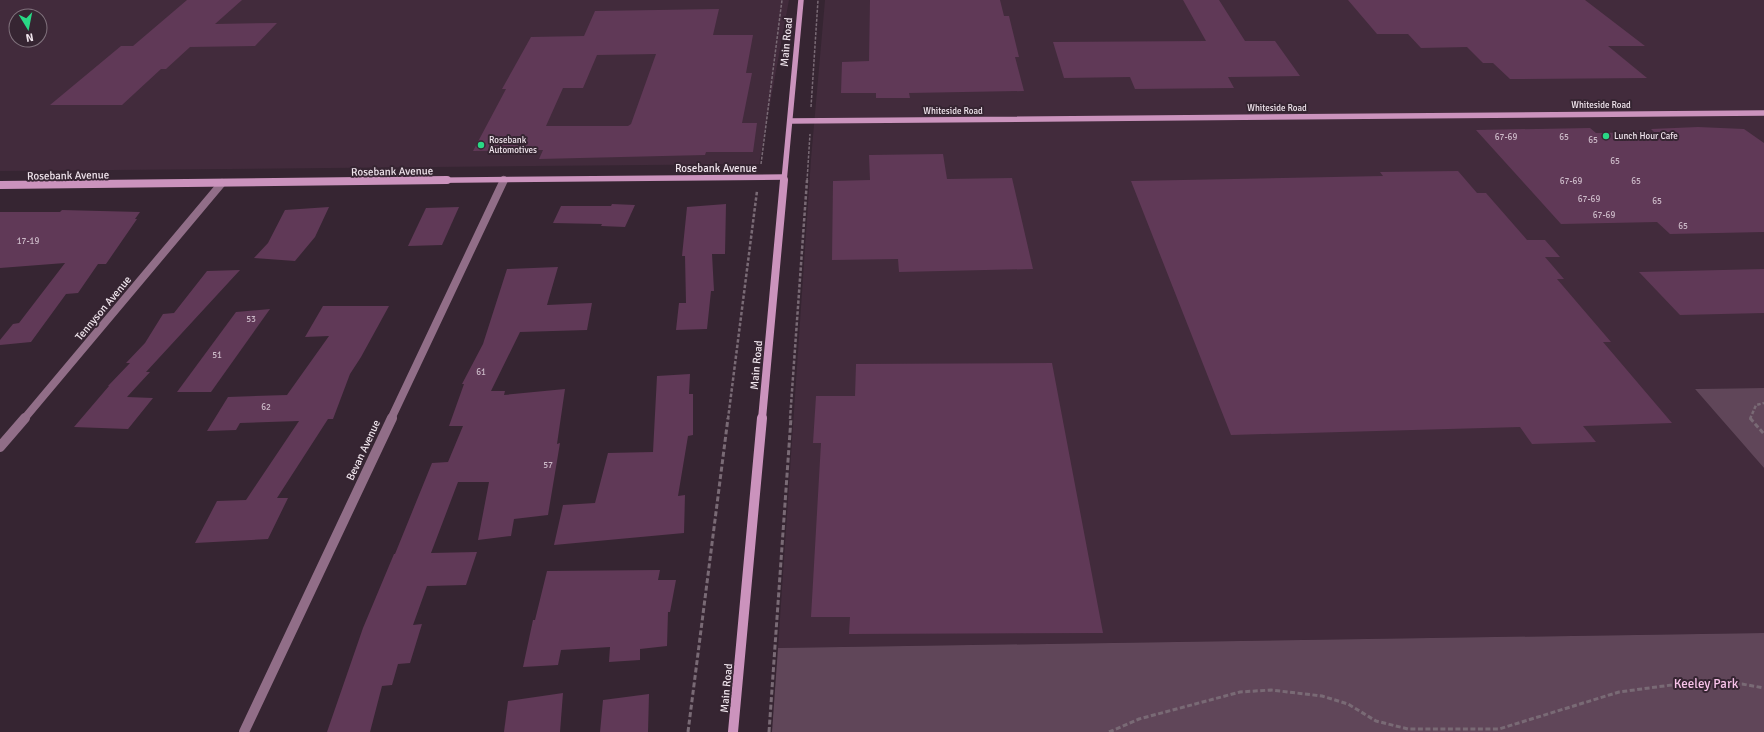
<svg xmlns="http://www.w3.org/2000/svg" width="1764" height="732" font-family="Signika,sans-serif">
<style>
.built{fill:#422b3c;fill-rule:evenodd}
.green{fill:#604659}
.building{fill:#603957;fill-rule:evenodd}
.lines{fill:none;stroke-linecap:round;stroke-linejoin:round}
.path-far2{stroke:#796a75;stroke-width:1.5;stroke-dasharray:3 1.5;stroke-linecap:butt}
.path-far1{stroke:#796a75;stroke-width:2.5;stroke-dasharray:3.5 2;stroke-linecap:butt}
.path{stroke:#796a75;stroke-width:3;stroke-dasharray:5 2.5;stroke-linecap:butt}
.street-far2{stroke:#916e88;stroke-width:5.5}
.street-far1{stroke:#916e88;stroke-width:8}
.street{stroke:#916e88;stroke-width:10}
.secondary-far2{stroke:#cb93bd;stroke-width:5.5}
.secondary-far1{stroke:#cb93bd;stroke-width:8}
.secondary{stroke:#cb93bd;stroke-width:10}
.poi-dot{fill:#29d885;stroke:#362532;stroke-width:1.5}
.labels{text-anchor:middle;stroke-width:4;stroke-linejoin:round;paint-order:stroke}
.far-street-label{font-size:9px;fill:#f0e5ed;stroke:#362532}
.far-poi-label{font-size:9px;fill:#f0e5ed;stroke:#362532;text-anchor:start}
.number-label{font-size:9px;fill:#ccbac8}
.street-label{font-size:11px;fill:#f0e5ed;stroke:#362532}
.near-park-label{font-size:13px;fill:#f8c2e9;stroke:#362532}
</style>
<rect width="100%" height="100%" fill="#362532"/>
<g class="built">
<path d="M0,0H789L759,164L0,171ZM16,16H40V40H16Z"/>
<path d="M825,0H1764V388L1695,389L1764,468V633L778,648L811,159Z"/>
</g>
<g class="green">
<path d="M1764,388V468L1695,389Z"/>
<path d="M1764,633V732H772L778,648Z"/>
</g>
<g class="building">
<path d="M187,0H242L215,24L277,23L255,46L190,47L166,69H161L122,105H50L121,46H133Z"/>
<path d="M870,0H1000L1004,16H1009L1019,57H1015L1024,91L909,93L910,98H876V93H841L842,62L869,61Z"/>
<path d="M1183,0H1219L1245,41H1275L1300,76L1228,77L1234,88L1135,89L1130,77L1064,78L1053,42L1206,41Z"/>
<path d="M1348,0H1585L1645,46H1608L1647,78L1510,79L1493,63H1483L1467,47L1421,48L1408,34H1377Z"/>
<path d="M719,9L713,35H753L746,73H752L742,123H757L753,152H706L705,155L539,159L543,150L473,151L506,89H502L531,37L584,36L595,11ZM656,54L631,124L628,126H546L563,88H583L597,55Z"/>
<path d="M1698,127L1744,129L1764,143V232L1670,234L1657,222L1561,224L1476,130L1590,128L1596,133L1654,132L1651,129Z"/>
<path d="M943,154L947,179L1012,178L1033,269L899,272L898,259L832,260L833,181L870,180L869,155Z"/>
<path d="M1458,171L1477,193H1486L1527,240H1545L1560,257H1545L1564,279H1557L1611,342H1603L1672,423L1583,426L1596,442L1532,444L1520,427L1231,435L1131,181L1383,176L1380,172Z"/>
<path d="M612,204L635,205L625,227L601,226L602,224L553,223L561,206H611Z"/>
<path d="M726,204L725,254H712L714,291H711L707,329L676,330L679,303H686L685,256H682L687,207Z"/>
<path d="M329,207L315,237L295,261L254,258L268,243L285,210Z"/>
<path d="M459,207L442,245L408,246L426,208Z"/>
<path d="M62,210L140,212L135,219H137L106,264H98L78,293L66,294L31,342L0,345V340L13,324L19,323L65,263L0,268V212H60Z"/>
<path d="M558,267L547,305L592,303L587,330L520,332L491,391H505L504,395L565,389L557,444L560,443L548,515L514,519L511,536L478,540L489,482H458L431,553L477,552L466,585L427,586L413,625L422,624L410,663L398,664L392,685L382,686L370,732H327L363,628L394,554H395L432,463L448,462L463,426H449L464,384H462L483,344L507,269Z"/>
<path d="M1764,269V313L1680,315L1639,272Z"/>
<path d="M240,270L146,372H150L127,397L153,398L128,429L74,427L109,386H108L130,363H126L145,343L163,314L174,313L207,271Z"/>
<path d="M323,306H389L361,357L350,374L333,419H328L277,498H288L268,539L195,543L217,501L246,500L299,421L240,423L236,430L207,431L228,397L287,395L329,336L305,337Z"/>
<path d="M270,309L211,392H177L236,312Z"/>
<path d="M1052,363L1103,633L849,634L850,617H811L821,443H813L816,396H855L856,364Z"/>
<path d="M690,374L689,394H693V435L688,436L678,496L685,495L684,533L554,545L563,505L595,503L608,453L653,452L657,376Z"/>
<path d="M660,570L658,580H676L670,612H668L667,646L640,649V660L609,662L610,647L561,650L558,665L523,667L533,620H535L547,571Z"/>
<path d="M563,693L560,732H504L508,701Z"/>
<path d="M649,694L648,732H600L603,700Z"/>
</g>
<g class="lines">
<g class="path-far2">
<path d="M811,107L818,0"/>
<path d="M761,164L782,0"/>
<path d="M807,181L810,134"/>
</g>
<g class="path-far1">
<path d="M728,419L757,191"/>
<path d="M790,419L807,180"/>
<path d="M1750,419L1756,405L1764,403"/>
</g>
<g class="path">
<path d="M1750,418L1764,434"/>
<path d="M688,732L728,418"/>
<path d="M769,732L791,418"/>
<path d="M1109,732L1139,719L1240,692L1271,690L1322,696L1348,704L1376,721L1408,729H1499L1619,692L1679,684H1742L1764,688"/>
</g>
<path class="street-far2" d="M503,181L504,179"/>
<g class="street-far1">
<path d="M24,419L222,183"/>
<path d="M391,419L504,180"/>
</g>
<g class="street">
<path d="M0,447L25,418"/>
<path d="M244,732L392,418"/>
</g>
<g class="secondary-far2">
<path d="M790,121L1764,113"/>
<path d="M363,181L784,177"/>
<path d="M784,181L801,0"/>
</g>
<g class="secondary-far1">
<path d="M0,185L447,180"/>
<path d="M762,419L784,180"/>
</g>
<path class="secondary" d="M733,732L762,418"/>
</g>
<g class="poi-dot">
<circle cx="1606" cy="136" r="4"/>
<circle cx="481" cy="145" r="4"/>
</g>
<g class="labels">
<g class="far-street-label">
<text x="1601" y="108">Whiteside Road</text>
<text x="1277" y="111">Whiteside Road</text>
<text x="953" y="114">Whiteside Road</text>
</g>
<g class="far-poi-label">
<text x="1614" y="139">Lunch Hour Cafe</text>
<text x="489" y="143">Rosebank<tspan x="489" dy="10">Automotives</tspan></text>
</g>
<g class="number-label">
<text x="1506" y="140">67-69</text>
<text x="1564" y="140">65</text>
<text x="1593" y="143">65</text>
<text x="1615" y="164">65</text>
<text x="1571" y="184">67-69</text>
<text x="1636" y="184">65</text>
<text x="1589" y="202">67-69</text>
<text x="1657" y="204">65</text>
<text x="1604" y="218">67-69</text>
<text x="1683" y="229">65</text>
<text x="28" y="244">17-19</text>
<text x="251" y="322">53</text>
<text x="217" y="358">51</text>
<text x="481" y="375">61</text>
<text x="266" y="410">62</text>
<text x="548" y="468">57</text>
</g>
<g class="street-label">
<text transform="translate(786 42) rotate(-85)" y="4">Main Road</text>
<text x="716" y="172">Rosebank Avenue</text>
<text transform="translate(392 171) rotate(-1)" y="4">Rosebank Avenue</text>
<text transform="translate(68 175) rotate(-1)" y="4">Rosebank Avenue</text>
<text transform="translate(103 308) rotate(-50)" y="4">Tennyson Avenue</text>
<text transform="translate(756 365) rotate(-85)" y="4">Main Road</text>
<text transform="translate(363 450) rotate(-65)" y="4">Bevan Avenue</text>
<text transform="translate(726 688) rotate(-85)" y="4">Main Road</text>
</g>
<g class="near-park-label">
<text x="1706" y="688">Keeley Park</text>
</g>
</g>
<g transform="translate(28 28) rotate(170)"><circle r="19" fill="#362532" stroke="#80727d"/>
<path d="M0-3L7 15L0 10L-7 15Z" fill="#29d885"/>
<text y="-6" font-size="11" font-weight="bold" text-anchor="middle" fill="#f0e5ed">N</text>
</g>
</svg>
